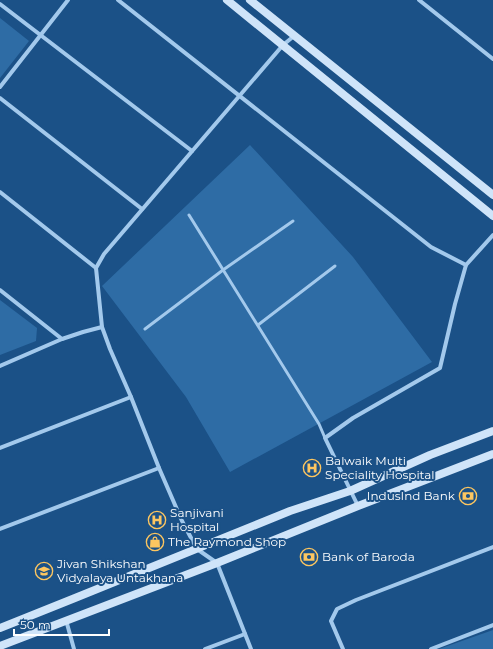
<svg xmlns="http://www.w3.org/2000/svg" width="493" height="649" font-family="Montserrat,sans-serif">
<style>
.green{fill:#2e6ca5}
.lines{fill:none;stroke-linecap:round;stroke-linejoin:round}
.service{stroke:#a3c9ec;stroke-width:3}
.minor{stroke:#a3c9ec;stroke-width:4}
.secondary{stroke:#cfe4f9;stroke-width:8}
.labels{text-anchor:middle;stroke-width:4;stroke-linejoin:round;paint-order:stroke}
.poi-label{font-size:12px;fill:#fff;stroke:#1b5187;text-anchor:start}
</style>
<rect width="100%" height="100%" fill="#1b5187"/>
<g class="green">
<path d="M0,18L29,41L0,78Z"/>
<path d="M250,145L353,257L432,362L230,472L186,397L102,286Z"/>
<path d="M0,300L37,328L36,341L0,355Z"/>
<path d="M493,630V649H439Z"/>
</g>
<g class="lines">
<g class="service">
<path d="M189,215L319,424L325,438"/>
<path d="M258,325L335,266"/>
<path d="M145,329L223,270L293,221"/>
</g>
<g class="minor">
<path d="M118,0L431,247L466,265L493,235"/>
<path d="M419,0L493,59"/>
<path d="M0,4L192,151"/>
<path d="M0,87L68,0"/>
<path d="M0,98L142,209"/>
<path d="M0,192L96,268"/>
<path d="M0,290L62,339L83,332L102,327"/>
<path d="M0,366L62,339"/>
<path d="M0,448L131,397"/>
<path d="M358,506L325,438L353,418L440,368L455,304L466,265"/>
<path d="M0,529L159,468"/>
<path d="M66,620L74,649"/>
<path d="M205,649L245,634"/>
<path d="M251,649L217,563L197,549L182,521L159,468L131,397L110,349L102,327L96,268L104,254L283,45L294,36"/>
<path d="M343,649L331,621L337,609L356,600L493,547"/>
<path d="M431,649L493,625"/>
</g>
<g class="secondary">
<path d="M227,0L493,216"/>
<path d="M250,0L493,195"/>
<path d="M0,628L75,598L290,511L350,491L430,455L493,431"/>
<path d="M0,646L217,563L358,506L493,454"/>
</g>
</g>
<defs>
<symbol id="hospital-ring" viewBox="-11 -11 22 22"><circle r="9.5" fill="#1b5187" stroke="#fdc660" stroke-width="1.5"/><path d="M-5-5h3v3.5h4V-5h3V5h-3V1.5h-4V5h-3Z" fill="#fdc660"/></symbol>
<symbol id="bank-ring" viewBox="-11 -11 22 22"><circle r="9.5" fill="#1b5187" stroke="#fdc660" stroke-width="1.5"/><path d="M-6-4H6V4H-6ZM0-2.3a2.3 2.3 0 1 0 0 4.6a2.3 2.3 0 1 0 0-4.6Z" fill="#fdc660"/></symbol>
<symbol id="shop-ring" viewBox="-11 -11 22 22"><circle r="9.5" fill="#1b5187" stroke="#fdc660" stroke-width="1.5"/><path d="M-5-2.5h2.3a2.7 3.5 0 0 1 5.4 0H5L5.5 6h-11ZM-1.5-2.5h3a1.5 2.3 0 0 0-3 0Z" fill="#fdc660"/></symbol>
<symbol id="school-ring" viewBox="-11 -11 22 22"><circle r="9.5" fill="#1b5187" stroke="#fdc660" stroke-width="1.5"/><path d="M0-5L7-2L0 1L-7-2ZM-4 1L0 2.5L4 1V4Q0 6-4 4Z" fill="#fdc660"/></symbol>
</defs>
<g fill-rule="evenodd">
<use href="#hospital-ring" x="302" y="458" width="20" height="20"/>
<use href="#bank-ring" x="458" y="486" width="20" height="20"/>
<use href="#hospital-ring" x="147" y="510" width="20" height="20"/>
<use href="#shop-ring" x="145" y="532" width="20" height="20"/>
<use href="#bank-ring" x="299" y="547" width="20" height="20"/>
<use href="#school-ring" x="34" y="561" width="20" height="20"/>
</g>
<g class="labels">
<g class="poi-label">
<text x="325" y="465">Balwaik Multi<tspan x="325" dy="14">Speciality Hospital</tspan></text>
<text x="455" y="500" text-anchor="end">IndusInd Bank</text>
<text x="170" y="517">Sanjivani<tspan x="170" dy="14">Hospital</tspan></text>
<text x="168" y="546">The Raymond Shop</text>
<text x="322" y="561">Bank of Baroda</text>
<text x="57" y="568">Jivan Shikshan<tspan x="57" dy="14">Vidyalaya Untakhana</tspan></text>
</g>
</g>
<path d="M14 629v6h95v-6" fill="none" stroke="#ffffff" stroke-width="2"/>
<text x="20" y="629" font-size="12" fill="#ffffff" stroke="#1b5187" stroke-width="3" paint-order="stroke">50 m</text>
</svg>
